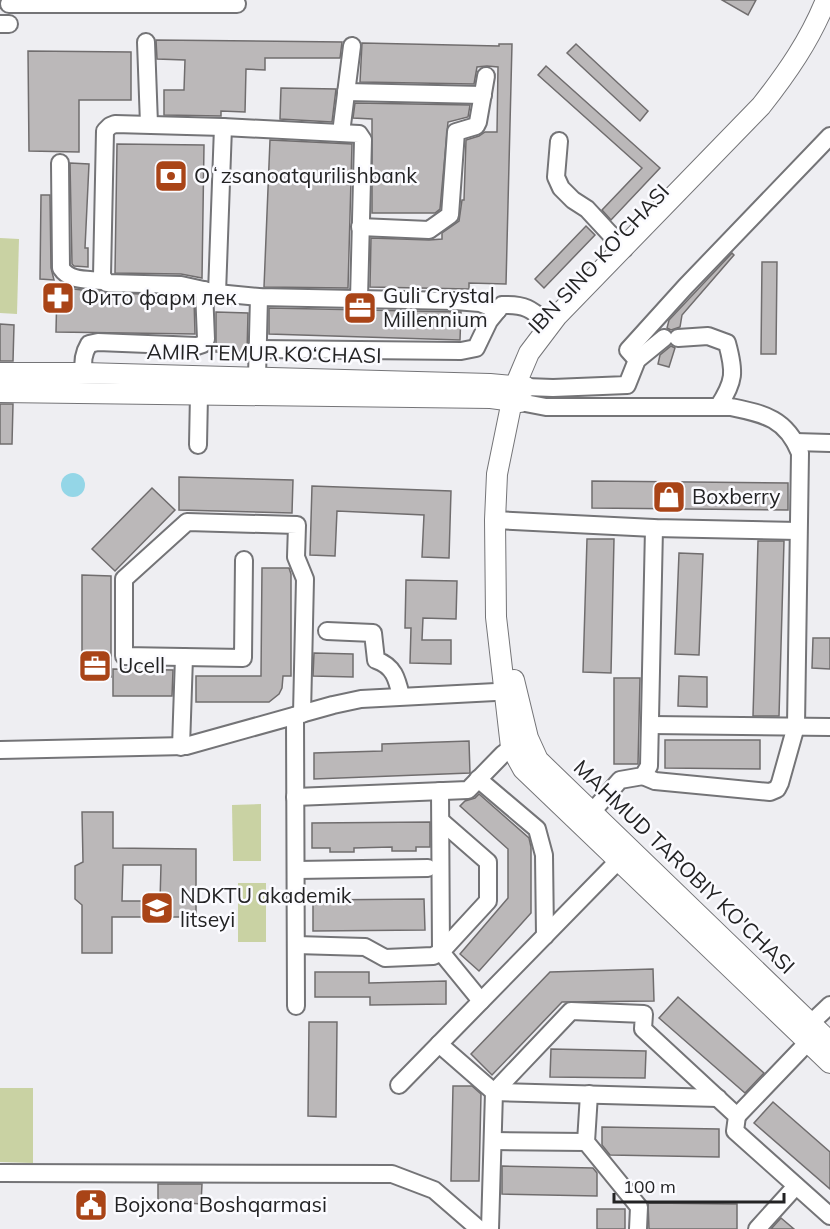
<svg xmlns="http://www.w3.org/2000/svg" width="830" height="1229" font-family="Mulish,sans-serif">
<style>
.green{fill:#c9d2a3}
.water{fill:#94d6e7}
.building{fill:#bbb8b9;stroke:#706d6e;stroke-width:1.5;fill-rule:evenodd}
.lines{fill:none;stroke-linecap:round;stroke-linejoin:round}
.minor-casing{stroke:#747477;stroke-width:20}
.major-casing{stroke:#747477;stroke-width:22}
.minor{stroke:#fff;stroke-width:16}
.major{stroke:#fff;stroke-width:20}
.labels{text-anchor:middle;stroke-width:5;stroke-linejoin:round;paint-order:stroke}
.poi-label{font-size:21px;fill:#232324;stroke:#fbfbff;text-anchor:start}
.street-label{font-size:21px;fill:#232324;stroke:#fbfbff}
</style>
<rect width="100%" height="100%" fill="#eeeef2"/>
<g class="green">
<path d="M0,238L19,239L17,314L0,313Z"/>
<path d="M261,804V861H233L232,805Z"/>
<rect x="238" y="883" width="28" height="59"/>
<path d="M0,1088H33V1163L0,1162Z"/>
</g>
<circle class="water" cx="73" cy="485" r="12"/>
<g class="building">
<path d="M722,0H756L748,15Z"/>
<path d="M156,40L342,42L340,58H265V70L246,69L245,112L221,111V116L164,115V90H184L185,60L157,59Z"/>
<path d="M362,43L499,46V44H512L506,284L469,283V289L370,287L371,238L429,240L442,239V233L459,221L462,200H464L466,140L479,136L485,132H497L498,67L487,66L477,67L474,84L360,82Z"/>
<path d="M576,44L648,111L640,121L567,53Z"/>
<path d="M28,51L131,52V100H79V152L29,151Z"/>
<path d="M546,66L660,168L611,220L602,210L642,168L538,75Z"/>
<path d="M281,88L336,89L332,122L280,119Z"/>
<path d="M355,103L470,105L468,117L448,122L440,209L435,213H372V119L353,118Z"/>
<path d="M270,140L352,144L348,288L264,287Z"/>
<path d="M117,144L204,145L202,278L181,274L115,273Z"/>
<path d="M70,163L89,164L85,248H88V267L74,266L72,264Z"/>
<path d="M41,195H50L51,268L54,280L40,279Z"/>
<path d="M586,226L595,235L544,288L535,279Z"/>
<path d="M732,253L734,255L682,315L680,327L671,330L667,328L669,320Z"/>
<path d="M762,262H777L776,354H761Z"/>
<path d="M57,287L107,293L180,295L194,299L195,334L56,332Z"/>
<path d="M269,308L461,312L460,340L269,334Z"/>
<path d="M216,312L248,313L247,353L216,352Z"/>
<path d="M0,324L14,325L13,361H0Z"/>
<path d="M671,346L675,348L669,367L658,364L660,355Z"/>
<path d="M0,404H13L12,444H0Z"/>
<path d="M179,477L293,480L292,513L179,510Z"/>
<path d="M592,481L788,483V510L592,508Z"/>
<path d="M312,486L451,491L449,558L422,557L424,515L337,511L335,556L310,555Z"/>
<path d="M152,488L175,510L115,571L92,549Z"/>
<path d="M587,539H614L611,673L583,672Z"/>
<path d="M758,541H784L779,716H753Z"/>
<path d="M679,553L703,554L699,655L675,654Z"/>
<path d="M262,568H289L291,574V676H283L282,688L279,694L269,702H196V676H261Z"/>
<path d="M82,575L111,576V677H82Z"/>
<path d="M406,580L457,581L456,619L423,618L422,640H451V664L410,663L411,628H405Z"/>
<path d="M813,638H830V669L812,668Z"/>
<path d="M314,653L353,654V677L313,676Z"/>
<path d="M113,669L173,670L172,696H113Z"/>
<path d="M679,676L707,677V707L678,706Z"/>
<path d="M614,678H640L638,764H614Z"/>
<path d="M665,740H760V769L665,768Z"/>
<path d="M469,741L470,773L314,779V753L382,751V744Z"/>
<path d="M479,794L529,838L531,847V913L479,971L460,954L508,898V849L460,806L465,801L475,798Z"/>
<path d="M82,812H113V848L196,849V917H112V953H82V905L75,899V866L83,862ZM123,865H161L160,901H122Z"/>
<path d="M430,822V847H416V851H392V847L354,848V852H330V848H312V823Z"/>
<path d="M424,899L425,930L313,931V900Z"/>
<path d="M653,969L654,1001L562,1002L492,1075L471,1054L550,972Z"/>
<path d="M315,972H369V983L446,981V1004L370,1005V997H315Z"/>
<path d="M678,997L764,1073L745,1093L659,1018Z"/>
<path d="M309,1022H337L336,1117L308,1116Z"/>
<path d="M551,1049L646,1051L645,1078L550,1077Z"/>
<path d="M453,1086H472L481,1094L479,1181H451Z"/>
<path d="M773,1102L830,1152V1189L754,1123Z"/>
<path d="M602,1127L719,1129V1157L610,1155L602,1145Z"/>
<path d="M502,1166L593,1168L597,1173V1196L502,1194Z"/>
<path d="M158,1184H202L201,1204L158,1201Z"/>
<path d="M648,1203L737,1204V1229H649Z"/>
<rect x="597" y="1209" width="28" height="20"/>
<path d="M781,1218L794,1229H771Z"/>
</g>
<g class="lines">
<defs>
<g id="minor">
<path d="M9,4H237"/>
<path d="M0,24H9"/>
<path d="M146,42L149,124"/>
<path d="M346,92L483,95"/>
<path d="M341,133L352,46"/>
<path d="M559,141L556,177L561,188L573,200L587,209L624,249"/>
<path d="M60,163L61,268C70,282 88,279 103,281"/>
<path d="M360,227L429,230L450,215L456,132L476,126L478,122L486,76"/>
<path d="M217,293L223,127"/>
<path d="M359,299L363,140L359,134L223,127L115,124L110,126L105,131L102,276L107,283L181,285L217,293L259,297L455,301L480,303L498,310"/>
<path d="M678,338L708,336L727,343C735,372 735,381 718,407"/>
<path d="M258,349L461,351L476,348L489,321L502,305C527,304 532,310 550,325"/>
<path d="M637,360L628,350L685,287L830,136"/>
<path d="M84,373C82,362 83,354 89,344L98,342L197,346L203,344L206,339L204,290"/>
<path d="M257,377L259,297"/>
<path d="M526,387L553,388L627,385L637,360L664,338"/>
<path d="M520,402L546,407H731C764,414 786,418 800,453L796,726L780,783L777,789L770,792L655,781L643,776"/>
<path d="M795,442L830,443"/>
<path d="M198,445L199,394"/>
<path d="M495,520L654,528L798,531"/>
<path d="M244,560L243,658L124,656V579L187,522L297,525L296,557L305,579L302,714"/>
<path d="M327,631L373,633L376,660C394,666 397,679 401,696"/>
<path d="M295,716L296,1006"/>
<path d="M651,725L830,727"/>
<path d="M181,747L184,657"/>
<path d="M0,750L186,746L333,705L361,699L516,691"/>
<path d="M478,779L537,829L544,855L545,936"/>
<path d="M440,791L441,952L481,1001"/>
<path d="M295,797L468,790L503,754L521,741"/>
<path d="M592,812L620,780L643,776L649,766L654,528"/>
<path d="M296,870L428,868"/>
<path d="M296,945L365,947L385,958L433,956L441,952L488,901V862L441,821"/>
<path d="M811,1023L830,1005"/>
<path d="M439,1044L494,1092L718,1098"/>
<path d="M399,1085L619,860"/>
<path d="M589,1094L586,1142L639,1207L638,1229"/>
<path d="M737,1116L808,1042"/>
<path d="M494,1141L586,1142"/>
<path d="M0,1173L392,1174L434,1190L479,1229"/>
<path d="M490,1229L494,1092L571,1011L644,1014L643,1029L737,1116L735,1131L830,1216"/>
<path d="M757,1229L796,1186"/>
</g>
<g id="major">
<path d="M826,0C810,40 787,73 761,106L557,316L529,353L515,386L497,474L495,520L496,617L511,747L523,769L830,1063"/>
<path d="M0,373H84L490,384L526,387"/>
<path d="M0,392L491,398L520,402"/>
<path d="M514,680L528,738L538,760L830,1042"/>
</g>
</defs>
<use href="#minor" class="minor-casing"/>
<use href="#major" class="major-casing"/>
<use href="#minor" class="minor"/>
<use href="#major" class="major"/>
</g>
<defs>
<symbol id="bank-square" viewBox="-11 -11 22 22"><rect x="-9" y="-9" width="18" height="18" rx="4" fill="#a94417" stroke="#fbfbff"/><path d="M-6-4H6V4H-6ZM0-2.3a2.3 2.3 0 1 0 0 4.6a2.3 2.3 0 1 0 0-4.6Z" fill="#fff"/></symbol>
<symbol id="pharmacy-square" viewBox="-11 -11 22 22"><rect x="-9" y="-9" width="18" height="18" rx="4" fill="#a94417" stroke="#fbfbff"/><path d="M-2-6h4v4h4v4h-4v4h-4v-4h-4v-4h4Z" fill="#fff"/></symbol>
<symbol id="office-square" viewBox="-11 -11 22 22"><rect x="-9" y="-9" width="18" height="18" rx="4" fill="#a94417" stroke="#fbfbff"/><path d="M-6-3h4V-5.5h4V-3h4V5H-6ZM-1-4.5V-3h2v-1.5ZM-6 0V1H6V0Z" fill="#fff"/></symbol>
<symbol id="shop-square" viewBox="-11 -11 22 22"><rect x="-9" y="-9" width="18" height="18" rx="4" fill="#a94417" stroke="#fbfbff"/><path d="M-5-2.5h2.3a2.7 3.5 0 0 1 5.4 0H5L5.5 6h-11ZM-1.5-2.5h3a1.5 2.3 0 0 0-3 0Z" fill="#fff"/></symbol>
<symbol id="university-square" viewBox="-11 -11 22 22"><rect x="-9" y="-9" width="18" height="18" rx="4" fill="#a94417" stroke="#fbfbff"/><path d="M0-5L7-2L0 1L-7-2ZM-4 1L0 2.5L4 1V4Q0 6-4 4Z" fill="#fff"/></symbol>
<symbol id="civic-square" viewBox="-11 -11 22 22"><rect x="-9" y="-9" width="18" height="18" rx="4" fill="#a94417" stroke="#fbfbff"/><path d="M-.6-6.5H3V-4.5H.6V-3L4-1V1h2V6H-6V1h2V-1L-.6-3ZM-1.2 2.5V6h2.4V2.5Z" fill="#fff"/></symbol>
</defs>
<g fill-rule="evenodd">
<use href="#bank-square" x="152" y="157" width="38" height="38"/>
<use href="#pharmacy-square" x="39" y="279" width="38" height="38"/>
<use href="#office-square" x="341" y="289" width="38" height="38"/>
<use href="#shop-square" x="650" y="478" width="38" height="38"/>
<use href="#office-square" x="76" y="647" width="38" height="38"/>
<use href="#university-square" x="138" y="889" width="38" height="38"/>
<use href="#civic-square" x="72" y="1186" width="38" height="38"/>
</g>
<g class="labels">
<g class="poi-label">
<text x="194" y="183">Oʻzsanoatqurilishbank</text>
<text x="383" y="303">Guli Crystal<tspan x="383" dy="24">Millennium</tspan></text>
<text x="81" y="305">Фито фарм лек</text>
<text x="692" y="504">Boxberry</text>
<text x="118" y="673">Ucell</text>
<text x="180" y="903">NDKTU akademik<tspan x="180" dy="24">litseyi</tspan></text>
<text x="114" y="1212">Bojxona Boshqarmasi</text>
</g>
<g class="street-label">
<text transform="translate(599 259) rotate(-47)" y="7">IBN SINO KO'CHASI</text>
<text transform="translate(264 354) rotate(1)" y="7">AMIR TEMUR KO‘CHASI</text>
<text transform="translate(684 867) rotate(44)" y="7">MAHMUD TAROBIY KO'CHASI</text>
</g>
</g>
<path d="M614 1193v9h170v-9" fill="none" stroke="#232324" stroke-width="3"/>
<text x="623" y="1193" font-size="18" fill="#232324" stroke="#fbfbff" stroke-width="4.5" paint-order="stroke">100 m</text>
</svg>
